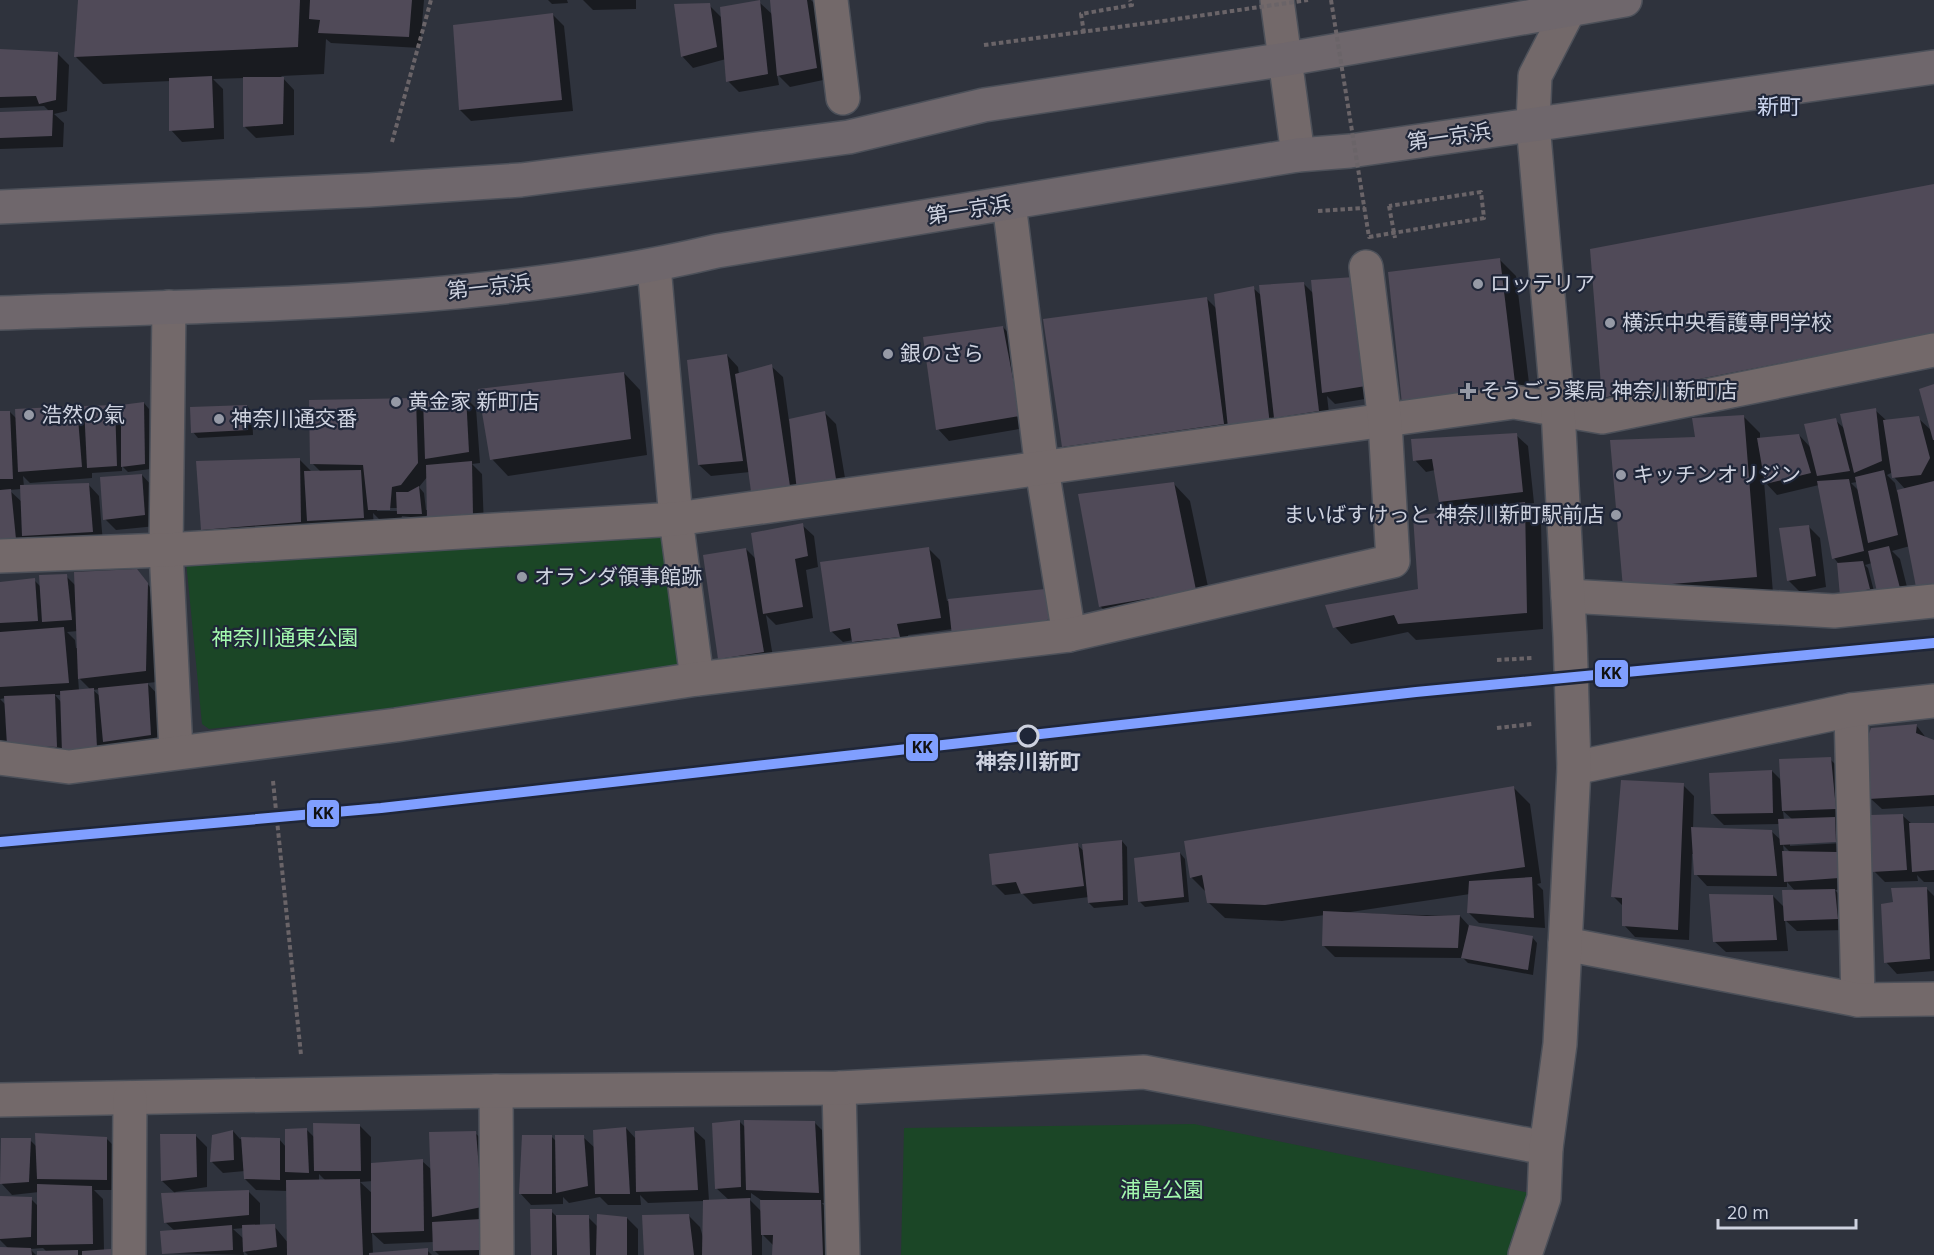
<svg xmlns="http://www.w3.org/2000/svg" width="1934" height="1255" font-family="'Open Sans','Noto Sans JP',sans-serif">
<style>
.green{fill:#1b4626}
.shadow{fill:#0007;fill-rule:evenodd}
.building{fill:#504a58}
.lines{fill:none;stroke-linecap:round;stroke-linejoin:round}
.minor-casing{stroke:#4c5059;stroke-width:36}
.highway-casing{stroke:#4c5059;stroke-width:36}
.path{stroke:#6a6468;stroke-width:4;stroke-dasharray:4.5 3;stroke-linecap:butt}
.minor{stroke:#73696a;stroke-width:33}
.highway{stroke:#6f676c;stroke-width:33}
.path-bridge{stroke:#6a6468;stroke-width:4;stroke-dasharray:4.5 3;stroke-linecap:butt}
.rail-1-casing{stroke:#1f2638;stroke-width:15}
.rail-1{stroke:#809fff;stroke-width:10}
.poi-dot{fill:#969aa6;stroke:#1f2638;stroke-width:2}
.stop-dot{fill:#1f2638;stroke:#ced2df;stroke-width:3}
.labels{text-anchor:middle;stroke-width:4.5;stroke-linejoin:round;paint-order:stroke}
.street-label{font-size:21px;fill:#ced2df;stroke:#1f2638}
.poi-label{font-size:21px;fill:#ced2df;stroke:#1f2638;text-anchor:start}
.park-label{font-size:21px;fill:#a3f8ae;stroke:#1f2638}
.stop-label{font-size:21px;font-weight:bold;fill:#ced2df;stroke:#1f2638}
.neighbourhood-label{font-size:22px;fill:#cbd5ee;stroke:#1f2638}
.line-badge{stroke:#1f2638;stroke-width:2}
.pale-badge-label{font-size:16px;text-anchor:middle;font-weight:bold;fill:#111}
</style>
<rect width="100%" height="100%" fill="#2f333d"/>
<g class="green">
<path d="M667,536L681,661L670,674L423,706L209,729L202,724L186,561Z"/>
<path d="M1194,1124L1530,1193L1513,1255H901L904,1128Z"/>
</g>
<g class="shadow">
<path d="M79,0H424L420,48L331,43L326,39L324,74L281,76L294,90V135L256,138L245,127L244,78L213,79L223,89L224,139L182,142L171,130V81L103,84L76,57Z"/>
<path d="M548,0H567L568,3L552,4Z"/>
<path d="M583,0H636V9L593,10Z"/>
<path d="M771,0H811L816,5L828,79L790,87L777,74L779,85L739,92L728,81L726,59L693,68L682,56L709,5L723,19L759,2L773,15Z"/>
<path d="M553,15L564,26L573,111L471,121L460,110Z"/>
<path d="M0,51L57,53L69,65L67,111L54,114L64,123L63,147L0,149V113L50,112L44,106L0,108Z"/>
<path d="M1934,186V357L1624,419L1603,398L1592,250Z"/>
<path d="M1499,259L1516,276L1532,408L1389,273Z"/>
<path d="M1304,284L1314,294L1377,397L1335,404L1327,396L1330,422L1080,463L1063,447L1206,298L1217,309L1253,288L1262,296Z"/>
<path d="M1003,327L1014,339L1031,427L949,441L938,429Z"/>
<path d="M727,355L738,367L739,375L771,366L783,377L789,421L825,413L836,424L848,496L809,502L750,472L711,476L699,465Z"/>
<path d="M624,373L640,390L647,455L508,476L492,459Z"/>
<path d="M1934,386V596L1918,586L1910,546L1892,551L1900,559L1910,599L1872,563L1865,565L1868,568L1875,595H1841L1838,563L1834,558L1819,485L1777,495L1764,481L1773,593L1641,604L1697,439L1743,416L1760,433V439L1799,435L1811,448L1835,420L1845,429L1875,410L1887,421L1918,418L1933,432ZM1893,472L1894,477L1906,490L1897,492L1895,483L1887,475ZM1857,482L1859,491L1851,483Z"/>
<path d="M465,397L476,408L480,463L472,464L482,474L484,527L440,529L426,515L427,519L402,516L401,520H380L373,513L374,529L320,532L312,524V533L214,541L202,529L300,460L311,471L321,472L312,463L416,400L425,409ZM428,476V510H426L424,493L419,487ZM377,508H398V511H377Z"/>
<path d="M144,403L149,409L150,469L128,472L122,466V471L92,473V478L30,483L23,476L24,487L88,484L99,496L103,543L35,547L25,537L27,550L0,551V413L10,412L17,419L77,407L86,416L114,407L119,412L120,420H122ZM21,489L22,502L9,490Z"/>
<path d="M247,406L252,412L253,435L198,438L193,432Z"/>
<path d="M1516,435L1528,446L1534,503L1525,504L1541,520L1543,629L1416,640L1408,632L1351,644L1335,627L1420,590L1451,512L1440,501L1435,470L1426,472L1415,460Z"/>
<path d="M142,475L153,487L156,526L116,530L105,519Z"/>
<path d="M1174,484L1190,501L1212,606L1117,623L1100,606Z"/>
<path d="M802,525L814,536L818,567L806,570L813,618L776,625L766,615L774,663L731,670L719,658L746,549L757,560Z"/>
<path d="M1808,526L1820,538L1826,587L1800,592L1789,581Z"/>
<path d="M929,549L940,560L947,601L1044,591L1056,602L1050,640L953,629L908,635L910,648L864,653L853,640L843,642L831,631Z"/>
<path d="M136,571L158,596L157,682L147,683L159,696L162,746L116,753L107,744L108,759L0,754V699L6,705V698L0,699V583L34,580L41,587L66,576L76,586ZM78,631V648H76L75,640L67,632ZM78,677L91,690L79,691ZM100,689L101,697L93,690ZM55,695H62V703Z"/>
<path d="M1916,725L1927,739L1934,742V806L1882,809L1870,798Z"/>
<path d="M1830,759L1841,770L1847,820H1836L1846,830L1847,853H1836L1848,865L1850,889L1835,890L1846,902L1848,930L1797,931L1785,920L1788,951L1726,952L1714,941L1773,896L1785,908L1796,892L1787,882V887L1707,886L1696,874L1694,854H1692L1689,940L1635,937L1624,925V907L1613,896L1683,785L1694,796L1693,829L1771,831L1782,841L1780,824L1724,825L1713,814L1772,771L1782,781ZM1783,811L1793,820H1784ZM1844,840V843L1790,846V843ZM1783,845L1791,853H1784Z"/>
<path d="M1513,787L1530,804L1541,883L1537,884L1543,890L1545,928L1479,923L1468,912L1470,894L1344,913L1460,916L1470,927L1532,937L1537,943L1533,975L1468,963L1463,958L1335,957L1324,946L1325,915L1282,921L1225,918L1208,902L1207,893L1191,877Z"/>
<path d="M1903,816L1912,824H1934V882H1924L1917,875L1918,881L1885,882L1874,871Z"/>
<path d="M1122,841L1127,847L1128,905L1094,908L1089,903V897L1033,904L1022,893L1005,895L994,884L1077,845L1085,852Z"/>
<path d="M1180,853L1185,859L1189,902L1145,907L1139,901Z"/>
<path d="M1926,888L1934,896V971L1897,974L1886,962L1895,903Z"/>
<path d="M739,1121L746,1128L815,1123L826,1134L829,1203H822L831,1213L834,1255H774V1246L762,1234V1255H645L689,1216L700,1227L704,1241V1201L648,1203L640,1195L641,1205H608L600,1197L569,1203L563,1197V1204L531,1205L520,1193L551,1136L557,1142L583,1137L595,1148L626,1128L636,1139L693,1129L705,1140L709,1201L729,1200L716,1188ZM751,1193L761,1200L762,1212L748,1198H751Z"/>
<path d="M360,1126L371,1137V1165L422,1161L432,1170L475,1133L487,1144L492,1255H439L434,1250V1242L384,1244L372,1233L373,1254L427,1250L432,1255H248L243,1250L244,1255L164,1253L175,1231L165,1222L249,1192L260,1203V1226H274L289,1244L288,1191L256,1190L245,1179V1171L223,1173L212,1162L233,1131L240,1139H279L286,1147L306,1129L315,1138ZM319,1174L326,1181H319ZM373,1181V1194L360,1182ZM244,1228V1239L233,1229Z"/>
<path d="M196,1136L207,1147V1187L175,1192L176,1194L162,1181Z"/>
<path d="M106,1138L118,1150L117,1190H94L103,1199L104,1251L110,1250L115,1255H39L47,1252L43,1248L30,1249L36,1255H0V1249H9L0,1240V1197L31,1199L39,1207V1192L12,1195L1,1183L30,1140L37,1147Z"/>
<path d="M551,1211L556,1216L588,1217L598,1227L627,1218L638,1229V1255H532Z"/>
</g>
<g class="building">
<path d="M78,0H300L298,47L74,57Z"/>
<path d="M310,0H412L409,37L318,33L320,20L309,19Z"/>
<path d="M760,0L768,74L726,82L720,7Z"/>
<path d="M770,0H807L817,68L777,76Z"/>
<path d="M710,3L717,47L681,57L674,4Z"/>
<path d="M553,13L562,100L459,110L453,25Z"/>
<path d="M0,49L58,52L56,100L39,104L36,96L0,97Z"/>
<path d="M212,76L214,128L169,131V78Z"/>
<path d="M243,77H284L283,124L243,127Z"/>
<path d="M53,110L52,136L0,138V112Z"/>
<path d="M1934,184V333L1602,398L1590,249Z"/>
<path d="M1500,258L1516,391L1402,404L1388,272Z"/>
<path d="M1354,277L1366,386L1322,393L1311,280Z"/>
<path d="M1304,282L1319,411L1274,418L1259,285Z"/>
<path d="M1254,286L1270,425L1228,428L1214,294Z"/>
<path d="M1207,297L1224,424L1062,447L1043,319Z"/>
<path d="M1003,326L1020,416L936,430L923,337Z"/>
<path d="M727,354L743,461L698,465L687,360Z"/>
<path d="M772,364L791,493L752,499L735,374Z"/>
<path d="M624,372L631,439L490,460L478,389Z"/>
<path d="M1934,384V440H1933L1919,389Z"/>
<path d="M466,395L469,452L425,459L423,398Z"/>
<path d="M416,398L418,463L401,485L392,487L390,510H368L363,465L310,464L309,400Z"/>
<path d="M144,402L145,464L121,467V405Z"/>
<path d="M115,405L117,466L87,468L84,406Z"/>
<path d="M247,405L248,430L191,433L190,407Z"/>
<path d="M77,406L82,467L18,472L15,409Z"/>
<path d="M1876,408L1882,461L1854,473L1840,414Z"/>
<path d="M0,411H10L13,479H0Z"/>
<path d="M825,411L837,485L797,491L789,419Z"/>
<path d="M1744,415L1757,577L1623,588L1610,440L1695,437L1692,418Z"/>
<path d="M1919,416L1930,458L1921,475L1892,478L1883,420Z"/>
<path d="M1836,418L1850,471L1817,476L1804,424Z"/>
<path d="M1517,433L1523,492L1439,502L1432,459L1413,461L1411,439Z"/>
<path d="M1799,434L1811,473L1765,484L1757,438Z"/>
<path d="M300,458L301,522L201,530L196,461Z"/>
<path d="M472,461L473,516L427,518L426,465Z"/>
<path d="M361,470L364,518L307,521L304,471Z"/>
<path d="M1884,470L1898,535L1868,543L1855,477Z"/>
<path d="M142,474L145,515L103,520L100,477Z"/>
<path d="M1849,479L1864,551L1832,559L1817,481Z"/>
<path d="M1934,481V583L1916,587L1897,490Z"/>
<path d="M1174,482L1196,590L1099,607L1078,494Z"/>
<path d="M89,483L93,532L22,536L20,485Z"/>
<path d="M419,486L422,514H397L396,492H408Z"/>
<path d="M11,489L16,539L0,540V490Z"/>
<path d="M1525,502L1527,613L1398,624L1394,615L1333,628L1325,605L1418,589L1413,516Z"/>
<path d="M803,523L808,556L795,559L803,607L763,614L751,533Z"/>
<path d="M1809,525L1816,576L1787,581L1779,528Z"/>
<path d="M1889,546L1900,588L1877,592L1868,551Z"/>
<path d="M929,547L941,618L897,624L900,637L852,642L850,628L830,632L820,562Z"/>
<path d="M746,548L764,652L718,659L703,555Z"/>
<path d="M1863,561L1870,589L1840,596L1837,563Z"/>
<path d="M137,569L148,583L146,671L78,679L74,572Z"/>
<path d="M67,574L72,620L42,622L39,575Z"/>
<path d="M35,578L38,621L0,623V582Z"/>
<path d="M1045,589L1050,617L1039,629L952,636L948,599Z"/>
<path d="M64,627L69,683L0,687V632Z"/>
<path d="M148,683L151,735L103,742L98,688Z"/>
<path d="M94,688L97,748L62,753L60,691Z"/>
<path d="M55,694L57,747L7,745L4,696Z"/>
<path d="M1917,724L1916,733L1934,740V795L1869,799L1866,742L1871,728Z"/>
<path d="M1831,757L1836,809L1782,811L1779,759Z"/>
<path d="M1772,770L1773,813L1711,814L1709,773Z"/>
<path d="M1621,780L1684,783L1678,930L1622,926V898L1611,897Z"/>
<path d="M1514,786L1525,867L1265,905L1207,903L1202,875L1190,878L1184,841Z"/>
<path d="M1903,814L1907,870L1872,872L1870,815Z"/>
<path d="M1835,817L1836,842L1780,845L1778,819Z"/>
<path d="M1909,823H1934V870L1912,872Z"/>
<path d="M1691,827L1772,830L1777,876L1694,875Z"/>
<path d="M1122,840L1123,900L1088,903L1082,844Z"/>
<path d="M1078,843L1084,886L1021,894L1016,882L992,885L989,854Z"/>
<path d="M1782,851L1837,852L1839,878L1784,882Z"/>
<path d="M1180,852L1184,897L1138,902L1134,858Z"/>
<path d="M1532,877L1534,918L1467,913L1469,881Z"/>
<path d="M1927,887L1930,959L1884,963L1881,904L1893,902L1891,888Z"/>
<path d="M1835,889L1838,919L1784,921L1782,890Z"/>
<path d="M1709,894L1773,895L1777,940L1713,942Z"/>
<path d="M1323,911L1427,916L1460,915L1458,948L1322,946Z"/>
<path d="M1469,925L1533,936L1528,970L1461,958Z"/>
<path d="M740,1120L741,1187L715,1189L712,1123Z"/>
<path d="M744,1120L815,1121L819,1193L746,1190Z"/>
<path d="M313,1123L360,1124L361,1171H314Z"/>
<path d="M626,1127L630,1194H595L593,1130Z"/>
<path d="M694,1127L698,1190L636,1192L635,1131Z"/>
<path d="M307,1128L309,1173L285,1172V1129Z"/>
<path d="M233,1130L234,1160L210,1162L212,1135Z"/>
<path d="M476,1131L482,1207L432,1217L429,1132Z"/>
<path d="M35,1133L107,1137V1180L37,1179Z"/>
<path d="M160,1134H196L197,1177L161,1181Z"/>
<path d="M522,1135H552V1194H519Z"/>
<path d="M555,1135H584L588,1186L556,1193Z"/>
<path d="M241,1137L280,1138V1180L244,1179Z"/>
<path d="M1,1138H31L29,1182L0,1184Z"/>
<path d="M423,1159L424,1231L371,1233V1163Z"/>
<path d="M360,1179L363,1255H287L286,1180Z"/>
<path d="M37,1184L92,1186L93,1244L37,1245Z"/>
<path d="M249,1190V1215L164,1223L161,1193Z"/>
<path d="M0,1196L32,1197L31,1237L0,1239Z"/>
<path d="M750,1198L752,1255H702L703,1200Z"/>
<path d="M760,1200H821L823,1255H772L773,1235H761Z"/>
<path d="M530,1209H552V1255H531Z"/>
<path d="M597,1214L627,1217V1255H596Z"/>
<path d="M689,1214L694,1255H644L642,1215Z"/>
<path d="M556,1215H589L590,1255H557Z"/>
<path d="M481,1219V1250L433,1251L432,1222Z"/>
<path d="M275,1224L277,1247L243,1252L242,1225Z"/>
<path d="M232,1225L233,1250L162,1254L160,1231Z"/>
<path d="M0,1247L31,1248L32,1255H0Z"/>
<path d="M428,1248V1255H369V1253Z"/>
<path d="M111,1249V1255H82V1251Z"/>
<path d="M78,1250V1255H37V1251Z"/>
</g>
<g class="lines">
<defs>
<g id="minor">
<path d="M831,0L843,98"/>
<path d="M1277,0L1298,155"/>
<path d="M1009,203L1042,469L1069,635"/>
<path d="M654,266L676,519L697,679"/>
<path d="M169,307L166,550L176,751"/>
<path d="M0,556L166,550L676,519L1514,402L1602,417L1934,350"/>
<path d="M1568,596L1834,611L1934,601"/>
<path d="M1851,710L1858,1000"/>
<path d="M0,758L69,767L396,725L697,679L1069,635L1393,561L1385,422L1366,267"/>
<path d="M1574,768L1851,710L1934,701"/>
<path d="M1565,944L1858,1000L1934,999"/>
<path d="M839,1088L843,1255"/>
<path d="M496,1091L497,1255"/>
<path d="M0,1100L496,1091L839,1088L1144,1072L1546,1148"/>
<path d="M129,1255L130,1098"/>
<path d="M1525,1255L1544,1198L1546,1148L1560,1044L1574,768L1570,636L1558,410L1533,124L1535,76L1569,10"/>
</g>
<g id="highway">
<path d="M0,207L369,190L521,180L630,166L849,137L984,105L1287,59L1625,0"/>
<path d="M0,313C239,304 484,306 717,251L1298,155L1350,151L1934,67"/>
</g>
</defs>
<use href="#minor" class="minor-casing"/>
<use href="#highway" class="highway-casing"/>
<g class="path">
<path d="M1084,33L1081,14L1132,5L1130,0"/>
<path d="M984,45L1163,21"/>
<path d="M392,142L431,0"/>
<path d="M1389,206L1395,238"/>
<path d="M1318,211L1365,208"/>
<path d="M1497,660L1532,658"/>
<path d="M1497,728L1532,724"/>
<path d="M273,781L301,1055"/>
</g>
<use href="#minor" class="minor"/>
<use href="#highway" class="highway"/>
<g class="path-bridge">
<path d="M1331,0L1369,237L1484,218L1481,192L1389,206"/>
<path d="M1163,21L1308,0"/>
</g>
<defs>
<path id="rail-1" d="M0,842L381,808L1416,692L1934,643"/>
</defs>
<use href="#rail-1" class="rail-1-casing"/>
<use href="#rail-1" class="rail-1"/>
</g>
<g class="poi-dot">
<circle cx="1478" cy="284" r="6"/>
<circle cx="1610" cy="323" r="6"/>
<circle cx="888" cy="354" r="6"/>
<path d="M1465 382h6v6h6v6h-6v6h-6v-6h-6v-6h6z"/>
<circle cx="396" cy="402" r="6"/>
<circle cx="29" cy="415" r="6"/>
<circle cx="219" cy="419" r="6"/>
<circle cx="1621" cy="475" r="6"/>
<circle cx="1616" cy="515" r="6"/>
<circle cx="522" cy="577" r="6"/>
</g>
<circle class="stop-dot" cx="1028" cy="736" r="10"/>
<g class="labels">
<g class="street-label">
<text transform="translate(1449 137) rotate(-8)" y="7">第一京浜</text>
<text transform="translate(969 210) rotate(-9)" y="7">第一京浜</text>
<text transform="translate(489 287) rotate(-6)" y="7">第一京浜</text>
</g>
<g class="poi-label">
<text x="1490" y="291">ロッテリア</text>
<text x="1622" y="330">横浜中央看護専門学校</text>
<text x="900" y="361">銀のさら</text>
<text x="1480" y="398">そうごう薬局 神奈川新町店</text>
<text x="408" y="409">黄金家 新町店</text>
<text x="41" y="422">浩然の氣</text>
<text x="231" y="426">神奈川通交番</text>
<text x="1633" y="482">キッチンオリジン</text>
<text x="1604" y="522" text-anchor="end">まいばすけっと 神奈川新町駅前店</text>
<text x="534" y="584">オランダ領事館跡</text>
</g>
<g class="park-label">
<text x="285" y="645">神奈川通東公園</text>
<text x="1162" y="1197">浦島公園</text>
</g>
<g class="stop-label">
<text x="1028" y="769">神奈川新町</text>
</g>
<g class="neighbourhood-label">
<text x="1779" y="114">新町</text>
</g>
</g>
<g class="line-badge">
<rect x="1594" y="659" width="35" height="29" rx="6" fill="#809fff"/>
<rect x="905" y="733" width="34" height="29" rx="6" fill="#809fff"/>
<rect x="306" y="799" width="34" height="29" rx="6" fill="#809fff"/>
</g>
<g class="pale-badge-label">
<text x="1611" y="679">KK</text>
<text x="922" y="753">KK</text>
<text x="323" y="819">KK</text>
</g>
<path d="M1718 1219v9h138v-9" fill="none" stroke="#ced2df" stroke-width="3"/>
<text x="1727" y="1219" font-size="18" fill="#ced2df" stroke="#1f2638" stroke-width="4.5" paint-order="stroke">20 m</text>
</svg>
